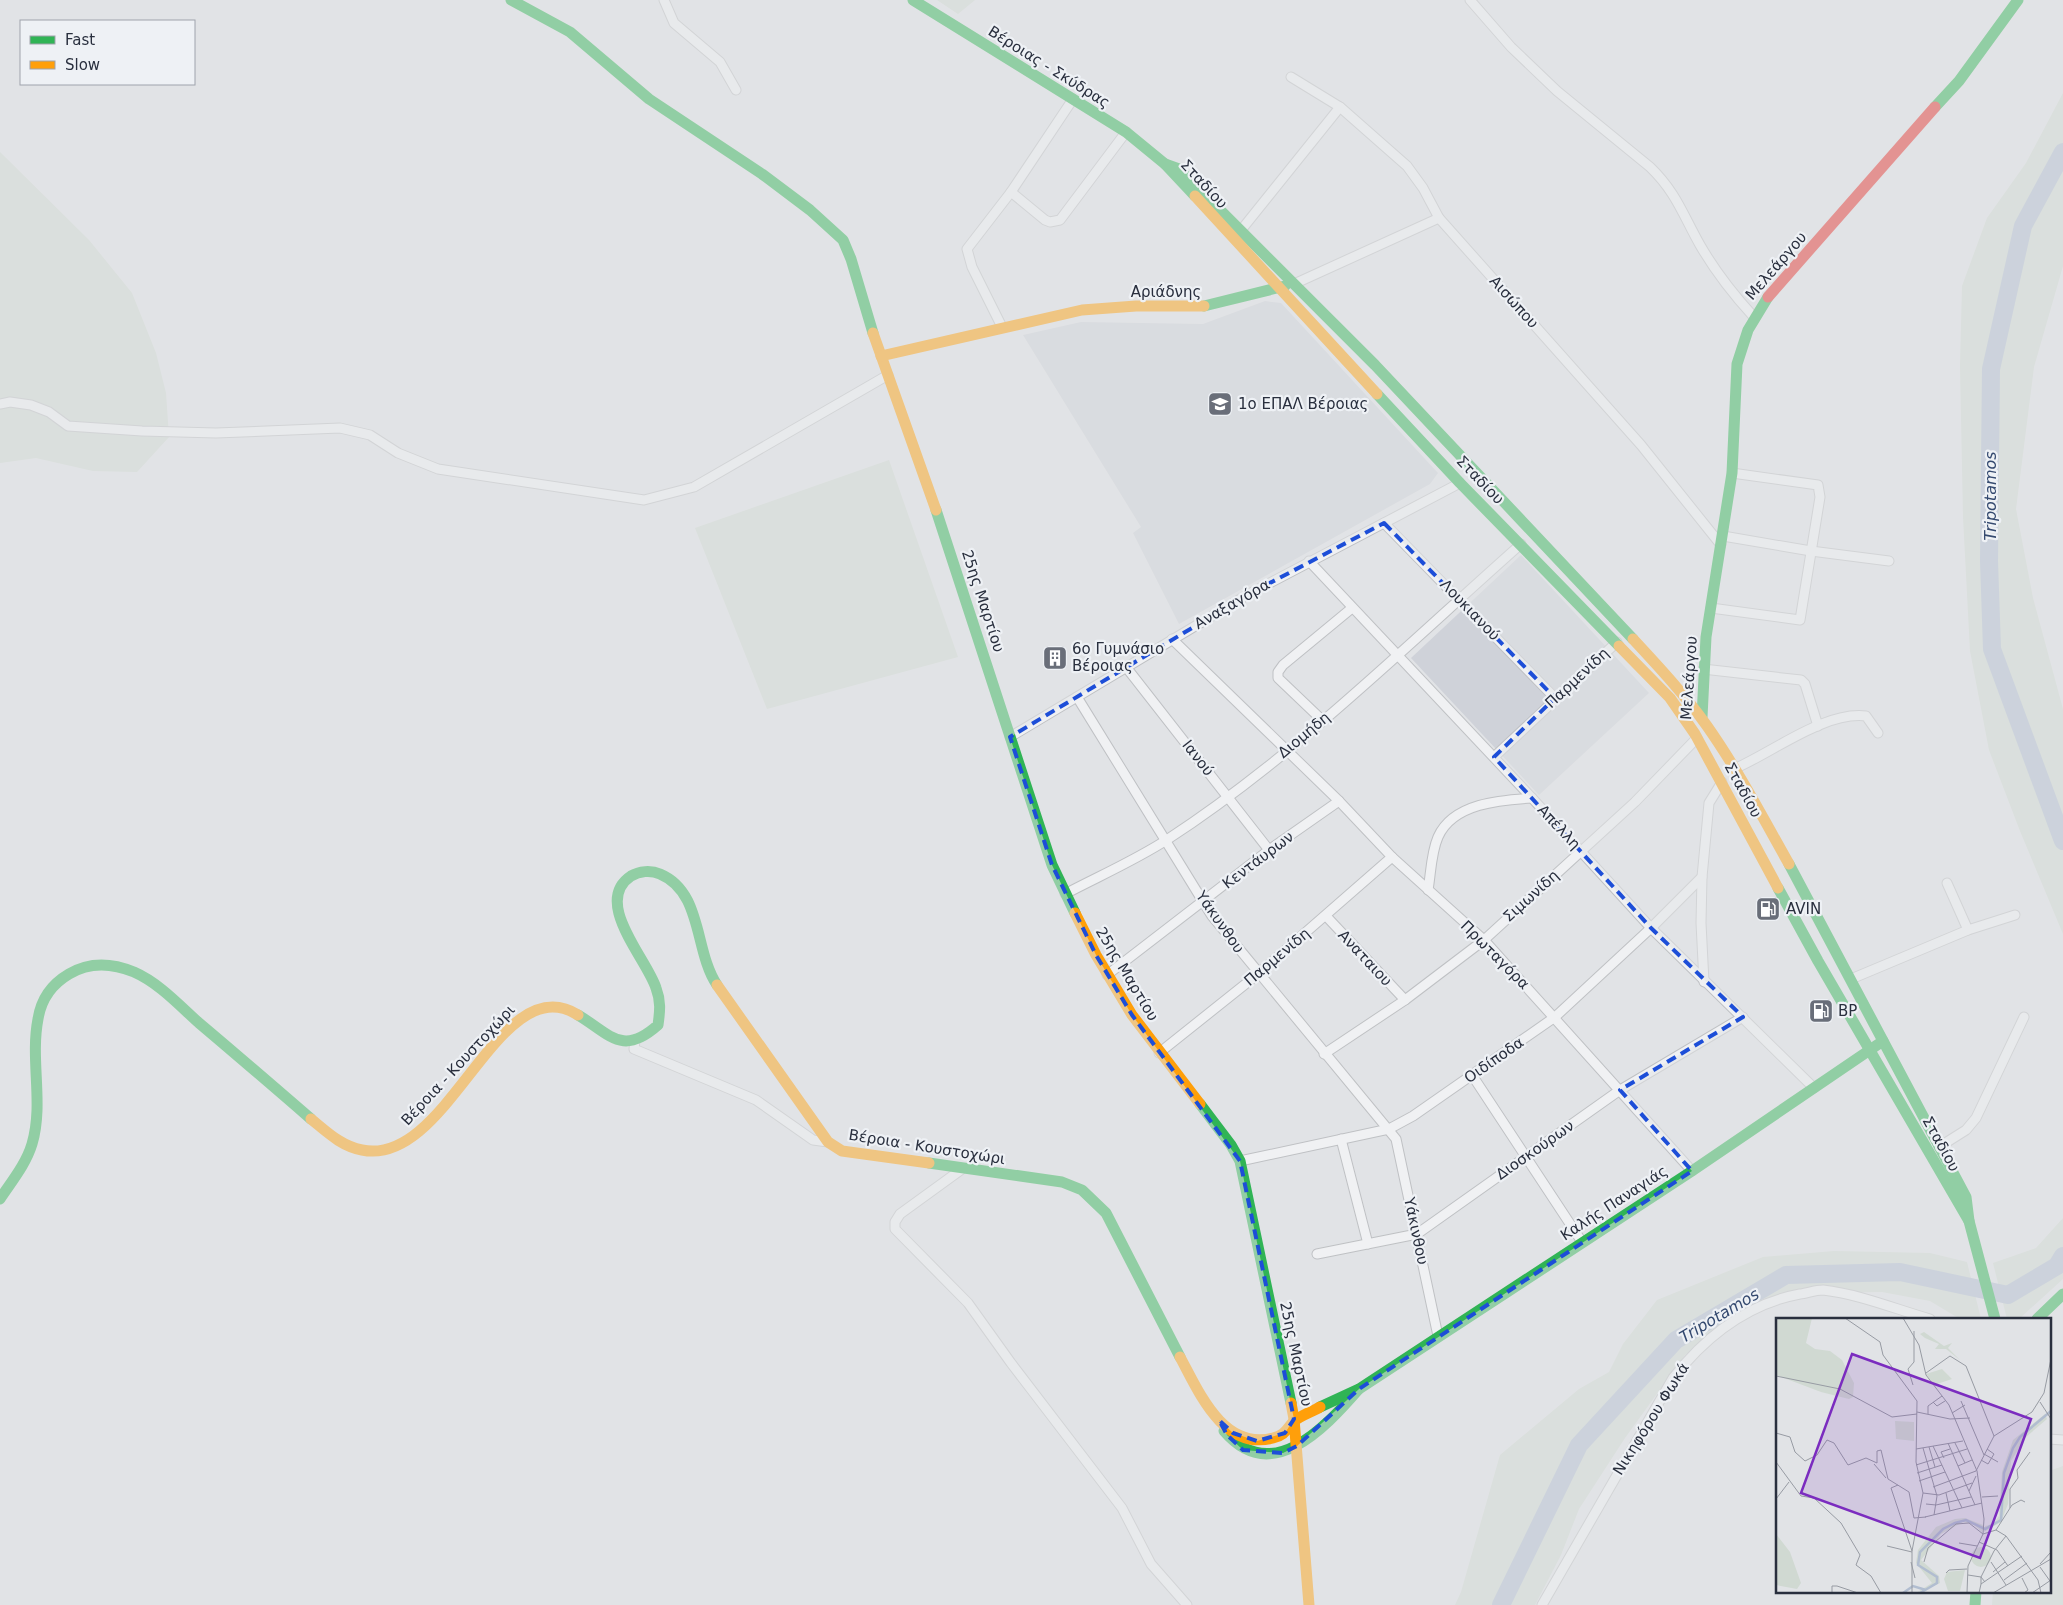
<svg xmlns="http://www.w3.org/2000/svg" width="2063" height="1605" font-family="'DejaVu Sans',sans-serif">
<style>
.built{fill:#cfd2d9}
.green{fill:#d0d9d2}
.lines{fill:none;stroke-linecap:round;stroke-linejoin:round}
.river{stroke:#b1bdd0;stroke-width:18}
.street-casing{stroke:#bfc1c4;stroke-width:11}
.street{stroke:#f0f1f3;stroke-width:9}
.fast{stroke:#30b455;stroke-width:11}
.slow{stroke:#ff9f0a;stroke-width:11}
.jam{stroke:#e5322d;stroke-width:11}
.marked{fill:none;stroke:#1d4ed8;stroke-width:4;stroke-dasharray:10 6;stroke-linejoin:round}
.labels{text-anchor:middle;stroke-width:4.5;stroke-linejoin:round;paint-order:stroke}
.street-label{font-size:15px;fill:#292f3e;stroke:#eef1f5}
.poi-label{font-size:15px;fill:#292f3e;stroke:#eef1f5;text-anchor:start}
.water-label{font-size:16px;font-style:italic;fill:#354a70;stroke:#eef1f5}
.inset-river{fill:none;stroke:#b1bdd0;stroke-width:2.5}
.inset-road{fill:none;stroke:#979ba3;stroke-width:1}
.view{fill:#7b2cbf;fill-opacity:0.15;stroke:#7b2cbf;stroke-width:2.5}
.inset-edge{fill:none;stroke:#292f3e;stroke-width:2.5}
</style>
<rect width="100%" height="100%" fill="#e1e3e6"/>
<g class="built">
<path d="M1265,301L1281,303L1438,473L1430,484L1179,624L1133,533L1141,527L1023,335L1081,322L1203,324Z"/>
<path d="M1521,555L1649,693L1539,795L1411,658Z"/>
</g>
<g class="green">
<path d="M937,0H975L958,14Z"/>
<path d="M2063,93V266L2034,367L2016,509L2033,598L2063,709V934L2020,831L1989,750L1970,651L1963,517L1960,366L1962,286L1987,218L2026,163Z"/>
<path d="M0,152L89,240L132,293L156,353L166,393L169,437L137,472L93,471L36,458L0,463Z"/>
<path d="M889,460L958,657L767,709L695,528Z"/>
<path d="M2063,1218V1279L2019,1319H2007L1993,1263L2036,1248Z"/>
<path d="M1834,1251L1930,1253L1967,1262L1981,1319H1960L1930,1301L1882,1292L1807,1293L1755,1307L1685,1355L1625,1438L1579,1509L1561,1555L1535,1605H1455L1461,1592L1500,1455L1579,1389L1609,1372L1623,1344L1657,1300L1763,1257Z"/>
<path d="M2063,1466V1605H1992L1993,1591H2049V1471Z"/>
</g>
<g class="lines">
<g class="river">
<path d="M2063,152L2023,226L1991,369L1989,561L1992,649L2063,841"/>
<path d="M1501,1605L1579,1445L1676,1340L1786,1275L1900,1272L2008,1295L2057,1266L2063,1256"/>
</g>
<defs>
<g id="street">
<path d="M664,0L674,23L720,62L736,90"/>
<path d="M1470,0L1511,47L1557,91L1650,167C1676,192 1683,215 1700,245C1715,271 1732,293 1753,316"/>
<path d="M1291,77L1340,107L1407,166L1423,188L1439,218L1641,445L1721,545"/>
<path d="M1011,192L1045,220L1050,222L1060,220L1126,132"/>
<path d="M1242,229L1340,107"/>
<path d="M1294,284L1439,218"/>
<path d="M1002,327L972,267L967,249L1011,192L1073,99"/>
<path d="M0,404L10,402L31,405L49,412L68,426L142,431L216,433L340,428L370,435L398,453L438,469L644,500L694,487L888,375"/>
<path d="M1384,523L1555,698"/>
<path d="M1723,536L1811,551L1889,561"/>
<path d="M1309,561L1532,798L1651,928L1814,1088"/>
<path d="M1711,608L1800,620L1820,497L1818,485L1732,473"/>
<path d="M1172,639L1339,801L1392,857L1484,940L1692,1171"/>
<path d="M1126,667L1269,850"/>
<path d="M1703,669L1801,680L1805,684L1818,726"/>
<path d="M1077,697L1212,916L1396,1139L1438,1336"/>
<path d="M1322,720L1278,678V672L1283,665L1352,608"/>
<path d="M1010,737L1247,595L1460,483"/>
<path d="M1494,757L1617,642"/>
<path d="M1736,768C1773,752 1825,711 1866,716L1878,733"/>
<path d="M1947,883L1968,930"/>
<path d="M1428,890C1431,873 1431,853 1438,837C1453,803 1501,800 1532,798"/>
<path d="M1065,894C1099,876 1136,860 1168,839C1294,757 1408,644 1521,544"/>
<path d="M1326,916L1405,1000"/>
<path d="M1107,975L1269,850L1339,801"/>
<path d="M1851,979L1968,930L2015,915"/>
<path d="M1704,982L1701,923L1702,877L1709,803L1722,782"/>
<path d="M635,1041L634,1049L756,1100L813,1140L828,1142"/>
<path d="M1159,1053L1258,974L1392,857"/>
<path d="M1324,1054L1405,1000L1484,940L1635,802L1697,738"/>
<path d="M1472,1075L1582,1242"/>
<path d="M1341,1139L1368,1244"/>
<path d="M1939,1147L1966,1130L1976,1118L2024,1017"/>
<path d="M1240,1161L1389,1129L1413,1116L1555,1017L1651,928L1702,877"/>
<path d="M962,1169L900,1214L895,1222V1229L968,1303L1011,1363L1122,1508L1151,1564L1187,1605"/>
<path d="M1317,1254L1417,1234L1620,1090L1743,1017"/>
<path d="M2049,1439L2063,1440"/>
<path d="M1542,1605L1673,1378C1706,1336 1746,1304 1800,1294C1807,1293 1816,1290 1823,1290C1859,1294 1895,1309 1930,1319"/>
</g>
</defs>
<use href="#street" class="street-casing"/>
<use href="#street" class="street"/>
<g class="fast">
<path d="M511,0L570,32L649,99L762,174L810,210L843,240L851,259L873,333"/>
<path d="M913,0L1126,132L1165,164L1195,196"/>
<path d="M1935,107L1959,81L2018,0"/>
<path d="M1165,164L1179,169L1375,365L1633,639"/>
<path d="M1204,306L1285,286"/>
<path d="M1377,394L1460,483L1619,646"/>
<path d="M936,510L1052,865L1075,913"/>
<path d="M1702,717L1706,637L1732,473L1737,364L1748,330L1768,297"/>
<path d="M1789,864L1966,1197L1969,1221L1995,1319"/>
<path d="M1778,888L1818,961L1969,1221"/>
<path d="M578,1015C610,1034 622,1057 658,1025C660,1011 661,1001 656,988C647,959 592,902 631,876C639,871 651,870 660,874C703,892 694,951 717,985"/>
<path d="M1200,1104L1231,1145L1240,1161L1291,1403"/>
<path d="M929,1163L1062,1182L1082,1190L1106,1213L1180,1357"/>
<path d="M0,1199C12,1181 26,1164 32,1144C44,1104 30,1060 38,1019C41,1000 52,984 69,974C89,962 112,963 134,972C159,983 179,1005 199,1023C237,1055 274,1087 311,1119"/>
<path d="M2037,1319L2063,1294"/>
<path d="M1320,1407L1359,1389L1692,1171L1883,1041"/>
<path d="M1224,1431C1271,1486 1324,1429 1358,1390"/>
<path d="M1975,1605L1976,1591"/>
</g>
<g class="slow">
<path d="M1195,196L1377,394"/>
<path d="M873,333L936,510"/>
<path d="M881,356L1082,310L1136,306H1204"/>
<path d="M1633,639C1659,667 1685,695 1707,726C1738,770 1763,818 1789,864"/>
<path d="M1619,646L1670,698L1695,734L1778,888"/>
<path d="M1075,913L1096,955L1132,1015L1200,1104"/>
<path d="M717,985L828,1142L842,1151L929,1163"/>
<path d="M311,1119C327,1132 341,1146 362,1150C449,1168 498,965 578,1015"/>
<path d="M1180,1357C1199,1392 1223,1451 1273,1438C1285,1435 1286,1430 1293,1422C1299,1416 1312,1412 1320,1407"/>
<path d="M1291,1403L1294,1419L1309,1605"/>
</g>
<path class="jam" d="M1768,297L1935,107"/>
</g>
<path d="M0 0H2063V1605H0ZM1384,523L1555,698L1494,757L1651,928L1743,1017L1620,1090L1692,1171L1359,1389L1297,1446L1283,1453L1243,1450L1227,1435L1219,1420L1233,1433L1257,1441L1285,1433L1294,1419L1240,1161L1132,1015L1096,955L1052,865L1010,737L1247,595Z" fill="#e1e3e6" fill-opacity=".55" fill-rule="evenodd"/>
<path class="marked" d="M1384,523L1555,698L1494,757L1651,928L1743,1017L1620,1090L1692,1171L1359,1389L1297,1446L1283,1453L1243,1450L1227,1435L1219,1420L1233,1433L1257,1441L1285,1433L1294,1419L1240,1161L1132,1015L1096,955L1052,865L1010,737L1247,595Z"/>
<defs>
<symbol id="school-square" viewBox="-11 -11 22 22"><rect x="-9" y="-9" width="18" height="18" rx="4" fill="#696e79" stroke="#eef1f5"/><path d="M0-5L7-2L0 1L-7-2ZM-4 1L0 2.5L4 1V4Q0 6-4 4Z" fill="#fff"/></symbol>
<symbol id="building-square" viewBox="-11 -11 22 22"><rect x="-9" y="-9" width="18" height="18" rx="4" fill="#696e79" stroke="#eef1f5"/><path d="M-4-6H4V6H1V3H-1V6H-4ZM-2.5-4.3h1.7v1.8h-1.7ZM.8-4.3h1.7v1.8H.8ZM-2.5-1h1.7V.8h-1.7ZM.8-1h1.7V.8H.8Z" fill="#fff"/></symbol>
<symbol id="fuel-square" viewBox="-11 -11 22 22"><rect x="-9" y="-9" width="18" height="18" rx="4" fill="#696e79" stroke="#eef1f5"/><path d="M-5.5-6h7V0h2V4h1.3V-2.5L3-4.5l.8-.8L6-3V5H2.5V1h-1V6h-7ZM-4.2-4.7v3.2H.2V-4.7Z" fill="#fff"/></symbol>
</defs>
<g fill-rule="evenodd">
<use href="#school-square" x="1206" y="390" width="28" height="28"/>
<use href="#building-square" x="1041" y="644" width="28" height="28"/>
<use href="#fuel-square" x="1754" y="895" width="28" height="28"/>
<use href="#fuel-square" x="1807" y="997" width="28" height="28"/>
</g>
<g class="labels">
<g class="street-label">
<text transform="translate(1049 67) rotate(32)" y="5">Βέροιας - Σκύδρας</text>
<text transform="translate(1204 184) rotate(47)" y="5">Σταδίου</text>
<text transform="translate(1776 266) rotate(-49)" y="5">Μελεάργου</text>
<text x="1166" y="297">Αριάδνης</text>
<text transform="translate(1514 302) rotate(48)" y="5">Αισώπου</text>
<text transform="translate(1480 480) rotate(46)" y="5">Σταδίου</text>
<text transform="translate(983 601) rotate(72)" y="5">25ης Μαρτίου</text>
<text transform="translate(1232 604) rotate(-30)" y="5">Αναξαγόρα</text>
<text transform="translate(1470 610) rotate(46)" y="5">Λουκιανού</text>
<text transform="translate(1577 678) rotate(-43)" y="5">Παρμενίδη</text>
<text transform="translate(1689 678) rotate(-86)" y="5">Μελεάργου</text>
<text transform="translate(1304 735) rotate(-40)" y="5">Διομήδη</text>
<text transform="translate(1198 758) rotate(52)" y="5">Ιανού</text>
<text transform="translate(1743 790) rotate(61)" y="5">Σταδίου</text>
<text transform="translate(1559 827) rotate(47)" y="5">Απέλλη</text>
<text transform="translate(1258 860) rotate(-37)" y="5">Κεντάυρων</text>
<text transform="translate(1531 896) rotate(-42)" y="5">Σιμωνίδη</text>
<text transform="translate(1220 922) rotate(55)" y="5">Υάκυνθου</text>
<text transform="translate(1495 955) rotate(45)" y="5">Πρωταγόρα</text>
<text transform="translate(1277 957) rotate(-40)" y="5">Παρμενίδη</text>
<text transform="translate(1365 958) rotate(47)" y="5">Αναταιου</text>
<text transform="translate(1127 974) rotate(59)" y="5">25ης Μαρτίου</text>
<text transform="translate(1494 1060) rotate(-35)" y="5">Οιδίποδα</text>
<text transform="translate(458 1065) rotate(-47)" y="5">Βέροια - Κουστοχώρι</text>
<text transform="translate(1941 1144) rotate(61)" y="5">Σταδίου</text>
<text transform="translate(927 1147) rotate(9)" y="5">Βέροια - Κουστοχώρι</text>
<text transform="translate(1535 1150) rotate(-35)" y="5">Διοσκούρων</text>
<text transform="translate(1614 1203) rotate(-33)" y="5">Καλής Παναγιάς</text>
<text transform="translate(1416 1231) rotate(78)" y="5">Υάκινθου</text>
<text transform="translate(1296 1354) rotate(78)" y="5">25ης Μαρτίου</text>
<text transform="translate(1651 1419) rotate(-58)" y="5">Νικηφόρου Φωκά</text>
</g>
<g class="poi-label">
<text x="1238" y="409">1ο ΕΠΑΛ Βέροιας</text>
<text x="1072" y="654">6ο Γυμνάσιο<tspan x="1072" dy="17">Βέροιας</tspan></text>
<text x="1786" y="914">AVIN</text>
<text x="1838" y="1016">BP</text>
</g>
<g class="water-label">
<text transform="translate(1990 496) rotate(-90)" y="6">Tripotamos</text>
<text transform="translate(1719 1315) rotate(-31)" y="6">Tripotamos</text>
</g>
</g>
<g transform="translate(1776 1318)">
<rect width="275" height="275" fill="#e1e3e6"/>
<path d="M0,0H36L30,25L39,31L54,33L66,42L78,65L77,79L73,81L45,74L0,57ZM148,14L168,28L176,25L172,30L184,42L170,31H159L163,26L149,20L144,16ZM166,51L176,61L158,67L150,56ZM269,96L271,101L250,119L235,143L232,186L225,204L208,214L209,208L217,206L223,198L226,154L237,122ZM119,103L138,104V123L120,121ZM189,200L207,207L206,214L198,207L187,204L165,216L145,242L163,258L164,265L140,275L156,265L140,245L142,232L160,209L179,201ZM0,216L14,234L25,265L21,271L0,267ZM195 239a10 10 0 1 1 20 0a10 10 0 1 1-20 0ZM189,252L184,273H172L168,261L171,254Z" fill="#d0d9d2"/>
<path class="inset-river" d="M127,275L137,268L150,272M144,275L161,265V259L142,247L144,234L167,211L179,205L190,202L209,211L225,202L228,155L237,130L244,119L275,93"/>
<path class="inset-road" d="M69,0L104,24L107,37L141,83L140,144L147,175L136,233V275M127,0L143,27L150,57L173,87L201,153L208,201L207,216L192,248L191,275M150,55L174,38L190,48L218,118M0,58L64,71L116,99L141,96M137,67L132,51L138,44V13M185,83L208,137M157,84L161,88L169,83M264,84L275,101M141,94L174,101L194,100M176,95L189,87M152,96V88L166,78M0,115L14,119L19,134L29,143L41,137L51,122L58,125L72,147L90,140L101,145V133L105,132L112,161L133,174L138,200L150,199M172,125L199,187M179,125L189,145M157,128L186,190M153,129L159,149M147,130L161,178L158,197M140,131L187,123M208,136L222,144M168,140L165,134L174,131M205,142L212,146L218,136L211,131M0,144L25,178L38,180L65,205L84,237L80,247L95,258L105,275M98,146L110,160M140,147L191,131M182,148L196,142M141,155L166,147M143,163L169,154M122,167L115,170L136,233M157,169L200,153L218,118L256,94L268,75L275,41M193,173L200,158M147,175L163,177L196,165M170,175L174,193M206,179L222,178M0,181L13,164M150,186L160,187L195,179M234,190V171L242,160L241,152L254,134M149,199L206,185M220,212L236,187L245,182L249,184M207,216L220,212L230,218L262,262L265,275M203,224L221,232L232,248M183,225L201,228M111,228L136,234M135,244L139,260M148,244L152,230L180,206L193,205L207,216M215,244L230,267M264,246L275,234M264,249L274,263M217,254L229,244M170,255L173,252L191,251M192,257L205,259L209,264M246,260L252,272L248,275M228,262L251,245M205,266V259L218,233L230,218M56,275V268H61L82,275M203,275L205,266L246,238M217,275L275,241M256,275L275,262"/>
<path class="view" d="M76,36L255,101L204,240L25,175Z"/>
<rect width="275" height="275" class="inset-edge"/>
</g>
<rect x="20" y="20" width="175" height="65" fill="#eef1f5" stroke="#9fa3ac"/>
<rect x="30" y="36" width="25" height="8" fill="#30b455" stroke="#9fa3ac"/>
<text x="65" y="45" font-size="15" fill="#292f3e">Fast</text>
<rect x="30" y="61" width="25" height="8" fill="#ff9f0a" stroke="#9fa3ac"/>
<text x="65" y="70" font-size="15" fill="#292f3e">Slow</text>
</svg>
